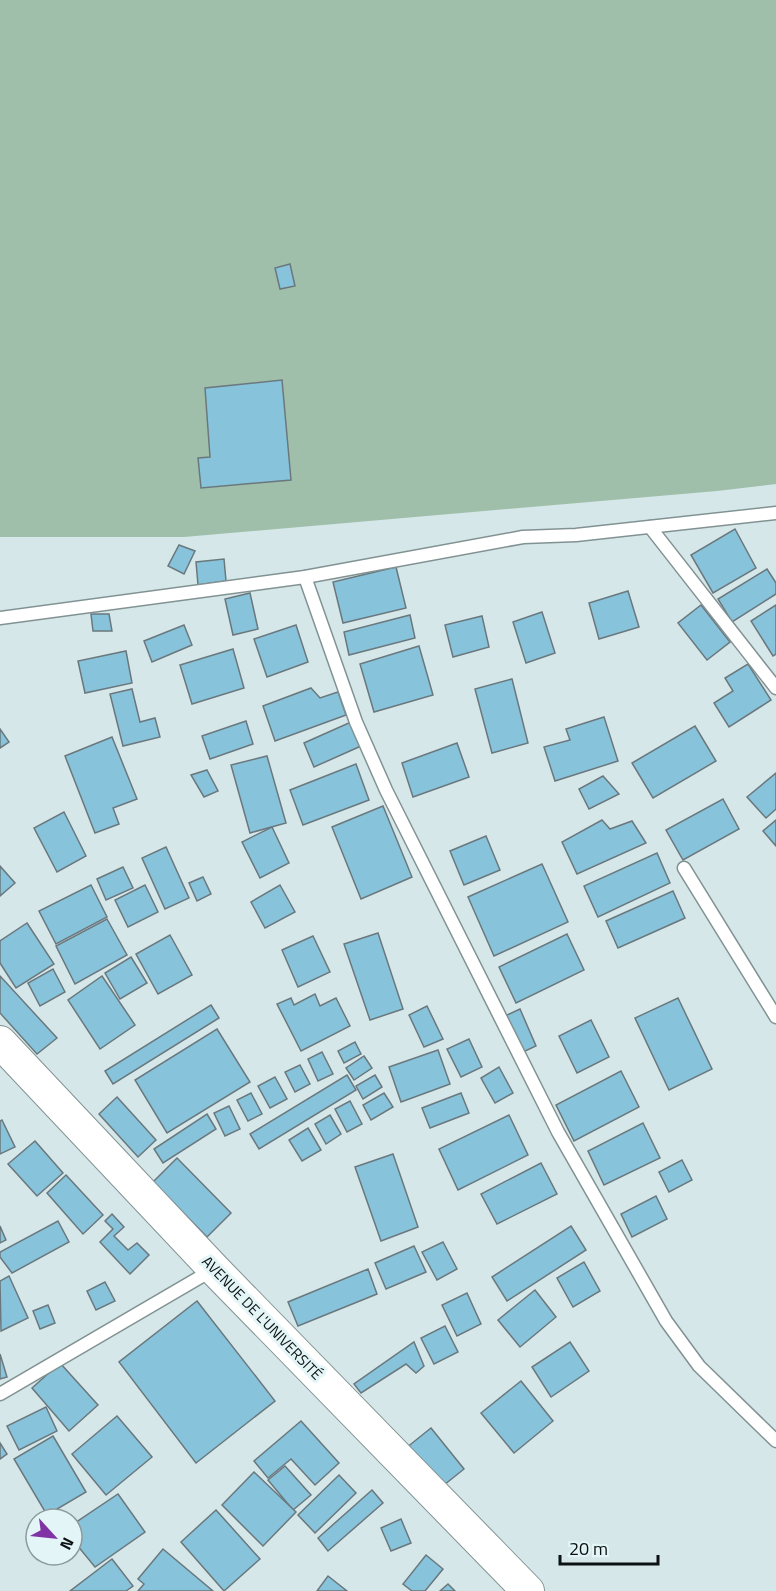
<svg xmlns="http://www.w3.org/2000/svg" width="776" height="1591" font-family="'Titillium Web',sans-serif">
<style>
.green{fill:#a0bfab}
.building{fill:#87c4db;stroke:#6a787e;stroke-width:1.5}
.lines{fill:none;stroke-linecap:round;stroke-linejoin:round}
.service-casing{stroke:#829293;stroke-width:15}
.tertiary-casing{stroke:#829293;stroke-width:34}
.service{stroke:#fff;stroke-width:12}
.tertiary{stroke:#fff;stroke-width:32}
.labels{text-anchor:middle;stroke-width:6;stroke-linejoin:round;paint-order:stroke}
.street-label{font-size:15px;fill:#0c1213;stroke:#e3f5f6}
</style>
<rect width="100%" height="100%" fill="#d5e7e8"/>
<path class="green" d="M0,0H776V484L717,491L184,537H0Z"/>
<g class="building">
<path d="M290,264L295,286L280,289L275,268Z"/>
<path d="M282,380L291,480L201,488L198,458L210,457L205,388Z"/>
<path d="M735,529L756,568L713,593L691,555Z"/>
<path d="M179,545L195,551L184,574L168,566Z"/>
<path d="M224,559L226,581L198,585L196,562Z"/>
<path d="M396,567L406,608L343,623L333,582Z"/>
<path d="M767,569L776,583V594L732,622L718,599Z"/>
<path d="M628,591L639,627L599,639L589,603Z"/>
<path d="M250,593L258,629L233,635L225,599Z"/>
<path d="M701,605L730,642L707,660L678,623Z"/>
<path d="M776,605V654L773,656L751,621Z"/>
<path d="M542,612L555,653L526,663L513,622Z"/>
<path d="M91,614H109L112,631H93Z"/>
<path d="M410,615L415,638L349,655L344,632Z"/>
<path d="M482,616L489,647L453,657L445,625Z"/>
<path d="M184,625L192,645L152,662L144,641Z"/>
<path d="M296,625L308,662L267,677L254,639Z"/>
<path d="M419,646L433,695L374,712L360,664Z"/>
<path d="M233,649L244,688L192,704L180,665Z"/>
<path d="M126,651L132,683L85,693L78,661Z"/>
<path d="M748,664L771,700L729,727L714,703L733,691L725,678Z"/>
<path d="M512,679L528,743L492,753L475,689Z"/>
<path d="M311,688L320,698L338,692L346,715L275,741L263,706Z"/>
<path d="M132,689L140,722L155,718L160,737L123,746L110,694Z"/>
<path d="M604,717L618,761L555,781L544,747L570,740L566,729Z"/>
<path d="M246,721L253,744L210,759L202,736Z"/>
<path d="M351,722L361,746L314,767L304,743Z"/>
<path d="M695,726L716,761L653,798L632,763Z"/>
<path d="M0,729L9,742L0,748Z"/>
<path d="M112,737L137,799L113,808L119,824L95,833L65,756Z"/>
<path d="M457,743L469,777L413,797L402,763Z"/>
<path d="M267,756L286,823L250,833L231,765Z"/>
<path d="M356,764L369,800L303,825L290,790Z"/>
<path d="M207,770L218,791L204,797L191,775Z"/>
<path d="M776,773V809L766,818L747,797Z"/>
<path d="M603,776L619,794L589,809L579,789Z"/>
<path d="M723,799L739,829L683,860L666,830Z"/>
<path d="M383,806L412,877L361,899L332,827Z"/>
<path d="M64,812L86,856L57,872L34,828Z"/>
<path d="M602,820L610,829L632,821L646,843L577,874L562,842Z"/>
<path d="M776,820V846L763,831Z"/>
<path d="M272,827L289,863L260,878L242,842Z"/>
<path d="M486,836L500,870L464,885L450,851Z"/>
<path d="M166,847L189,898L165,909L142,858Z"/>
<path d="M657,853L670,883L598,917L584,886Z"/>
<path d="M542,864L568,922L494,956L468,897Z"/>
<path d="M0,866L15,883L0,896Z"/>
<path d="M123,867L133,888L106,900L97,879Z"/>
<path d="M203,877L211,894L197,901L189,883Z"/>
<path d="M91,885L107,917L56,944L39,911Z"/>
<path d="M145,885L158,912L128,927L115,900Z"/>
<path d="M280,885L295,912L265,928L251,902Z"/>
<path d="M673,891L685,918L618,948L606,921Z"/>
<path d="M107,919L127,955L75,984L56,946Z"/>
<path d="M27,923L54,964L16,988L0,963V941Z"/>
<path d="M378,933L403,1009L370,1020L344,944Z"/>
<path d="M567,934L584,970L516,1003L499,967Z"/>
<path d="M170,935L192,975L158,994L136,954Z"/>
<path d="M313,936L330,972L298,987L282,950Z"/>
<path d="M131,957L147,983L120,999L105,973Z"/>
<path d="M53,969L65,992L40,1006L28,983Z"/>
<path d="M0,976L57,1038L37,1054L0,1013Z"/>
<path d="M102,976L135,1025L100,1049L68,1000Z"/>
<path d="M315,994L320,1006L336,998L350,1026L301,1051L277,1004L291,998L294,1005Z"/>
<path d="M678,998L712,1069L669,1090L635,1018Z"/>
<path d="M211,1005L219,1018L113,1084L105,1071Z"/>
<path d="M427,1006L443,1039L424,1047L409,1015Z"/>
<path d="M520,1009L536,1046L521,1053L505,1016Z"/>
<path d="M591,1020L609,1057L577,1073L559,1036Z"/>
<path d="M217,1029L250,1082L167,1133L135,1080Z"/>
<path d="M469,1039L482,1067L461,1077L447,1049Z"/>
<path d="M355,1042L361,1054L344,1063L338,1051Z"/>
<path d="M438,1050L450,1084L401,1102L389,1067Z"/>
<path d="M322,1052L333,1074L318,1081L308,1059Z"/>
<path d="M364,1056L372,1068L354,1080L346,1068Z"/>
<path d="M300,1065L310,1084L295,1092L285,1072Z"/>
<path d="M499,1067L513,1093L495,1103L481,1078Z"/>
<path d="M621,1071L639,1107L574,1141L556,1105Z"/>
<path d="M347,1075L356,1090L259,1149L250,1134Z"/>
<path d="M375,1075L382,1087L363,1099L356,1086Z"/>
<path d="M275,1077L287,1099L270,1108L258,1086Z"/>
<path d="M251,1093L262,1114L248,1121L237,1100Z"/>
<path d="M384,1093L393,1107L371,1120L363,1105Z"/>
<path d="M461,1093L469,1113L430,1128L422,1108Z"/>
<path d="M117,1097L156,1140L138,1157L99,1114Z"/>
<path d="M350,1101L362,1124L347,1132L335,1109Z"/>
<path d="M229,1106L240,1129L225,1136L214,1113Z"/>
<path d="M207,1114L216,1129L163,1163L154,1149Z"/>
<path d="M330,1115L341,1134L326,1144L315,1124Z"/>
<path d="M509,1115L528,1155L458,1190L439,1149Z"/>
<path d="M2,1120L15,1147L0,1154V1121Z"/>
<path d="M643,1123L660,1158L604,1185L588,1151Z"/>
<path d="M308,1128L321,1150L302,1161L289,1140Z"/>
<path d="M35,1141L63,1173L37,1196L8,1164Z"/>
<path d="M393,1154L418,1227L381,1241L355,1167Z"/>
<path d="M177,1158L231,1213L207,1237L153,1182Z"/>
<path d="M682,1160L692,1180L669,1192L659,1172Z"/>
<path d="M541,1163L557,1194L497,1224L481,1194Z"/>
<path d="M66,1175L103,1215L83,1234L47,1193Z"/>
<path d="M656,1196L667,1219L632,1237L621,1214Z"/>
<path d="M112,1214L124,1227L114,1236L128,1250L137,1243L149,1255L130,1274L100,1242L113,1229L105,1221Z"/>
<path d="M58,1221L69,1242L12,1273L0,1257V1252Z"/>
<path d="M0,1226L6,1240L0,1243Z"/>
<path d="M571,1226L586,1250L507,1301L492,1277Z"/>
<path d="M443,1242L457,1269L437,1280L422,1252Z"/>
<path d="M414,1246L426,1272L386,1289L375,1263Z"/>
<path d="M584,1262L600,1291L573,1307L557,1278Z"/>
<path d="M368,1269L377,1294L298,1326L288,1302Z"/>
<path d="M9,1276L28,1318L1,1331L0,1281Z"/>
<path d="M105,1282L115,1301L96,1310L87,1291Z"/>
<path d="M535,1290L556,1317L520,1347L498,1320Z"/>
<path d="M467,1293L481,1324L457,1336L442,1305Z"/>
<path d="M197,1301L275,1401L196,1463L119,1362Z"/>
<path d="M48,1305L55,1323L40,1329L33,1311Z"/>
<path d="M445,1326L458,1352L434,1364L421,1338Z"/>
<path d="M414,1342L424,1366L416,1373L406,1364L361,1393L354,1384Z"/>
<path d="M570,1342L589,1371L551,1397L532,1367Z"/>
<path d="M0,1354L7,1377L0,1379Z"/>
<path d="M60,1363L98,1405L69,1431L32,1388Z"/>
<path d="M521,1381L553,1421L514,1453L481,1413Z"/>
<path d="M46,1407L57,1431L19,1450L7,1426Z"/>
<path d="M117,1416L152,1457L106,1495L72,1454Z"/>
<path d="M301,1421L339,1463L315,1485L291,1459L268,1478L254,1461Z"/>
<path d="M431,1428L464,1469L439,1489L406,1448Z"/>
<path d="M53,1436L86,1492L47,1515L14,1459Z"/>
<path d="M0,1443L7,1454L0,1459Z"/>
<path d="M285,1466L311,1495L293,1510L268,1480Z"/>
<path d="M254,1472L296,1512L263,1546L222,1505Z"/>
<path d="M339,1475L356,1493L315,1533L298,1515Z"/>
<path d="M372,1490L383,1503L328,1551L318,1538Z"/>
<path d="M118,1494L145,1532L95,1567L72,1539V1525Z"/>
<path d="M216,1510L260,1559L224,1591L181,1542Z"/>
<path d="M401,1519L411,1543L391,1551L381,1528Z"/>
<path d="M163,1549L213,1591H138L144,1584L138,1579Z"/>
<path d="M426,1555L443,1569L425,1591H412L403,1584Z"/>
<path d="M112,1559L133,1586L126,1591H70Z"/>
<path d="M328,1576L347,1591H317Z"/>
<path d="M448,1584L455,1591H440Z"/>
</g>
<g class="lines">
<defs>
<g id="service">
<path d="M650,527L776,688"/>
<path d="M305,577L356,722L386,790L558,1132L666,1321L699,1366L776,1441"/>
<path d="M0,618L305,577L523,537L576,535L776,513"/>
<path d="M684,868L776,1017"/>
<path d="M0,1394L214,1269"/>
</g>
<path id="tertiary" d="M0,1042L214,1269L528,1591"/>
</defs>
<use href="#service" class="service-casing"/>
<use href="#tertiary" class="tertiary-casing"/>
<use href="#service" class="service"/>
<use href="#tertiary" class="tertiary"/>
</g>
<g class="labels">
<g class="street-label">
<text transform="translate(262 1318) rotate(46)" y="5">AVENUE DE L'UNIVERSITÉ</text>
</g>
</g>
<g transform="translate(54 1537) rotate(117)"><circle r="28" fill="#e3f5f6" stroke="#8d9a9b" stroke-width="1.5"/>
<path d="M0-4.5L10 22L0 15L-10 22Z" fill="#8033a4"/>
<text y="-9" font-size="16" font-weight="bold" text-anchor="middle" fill="#0c1213">N</text>
</g>
<path d="M560 1555v9h98v-9" fill="none" stroke="#0c1213" stroke-width="3"/>
<text x="569" y="1555" font-size="18" fill="#0c1213" stroke="#e3f5f6" stroke-width="4.5" paint-order="stroke">20 m</text>
</svg>
